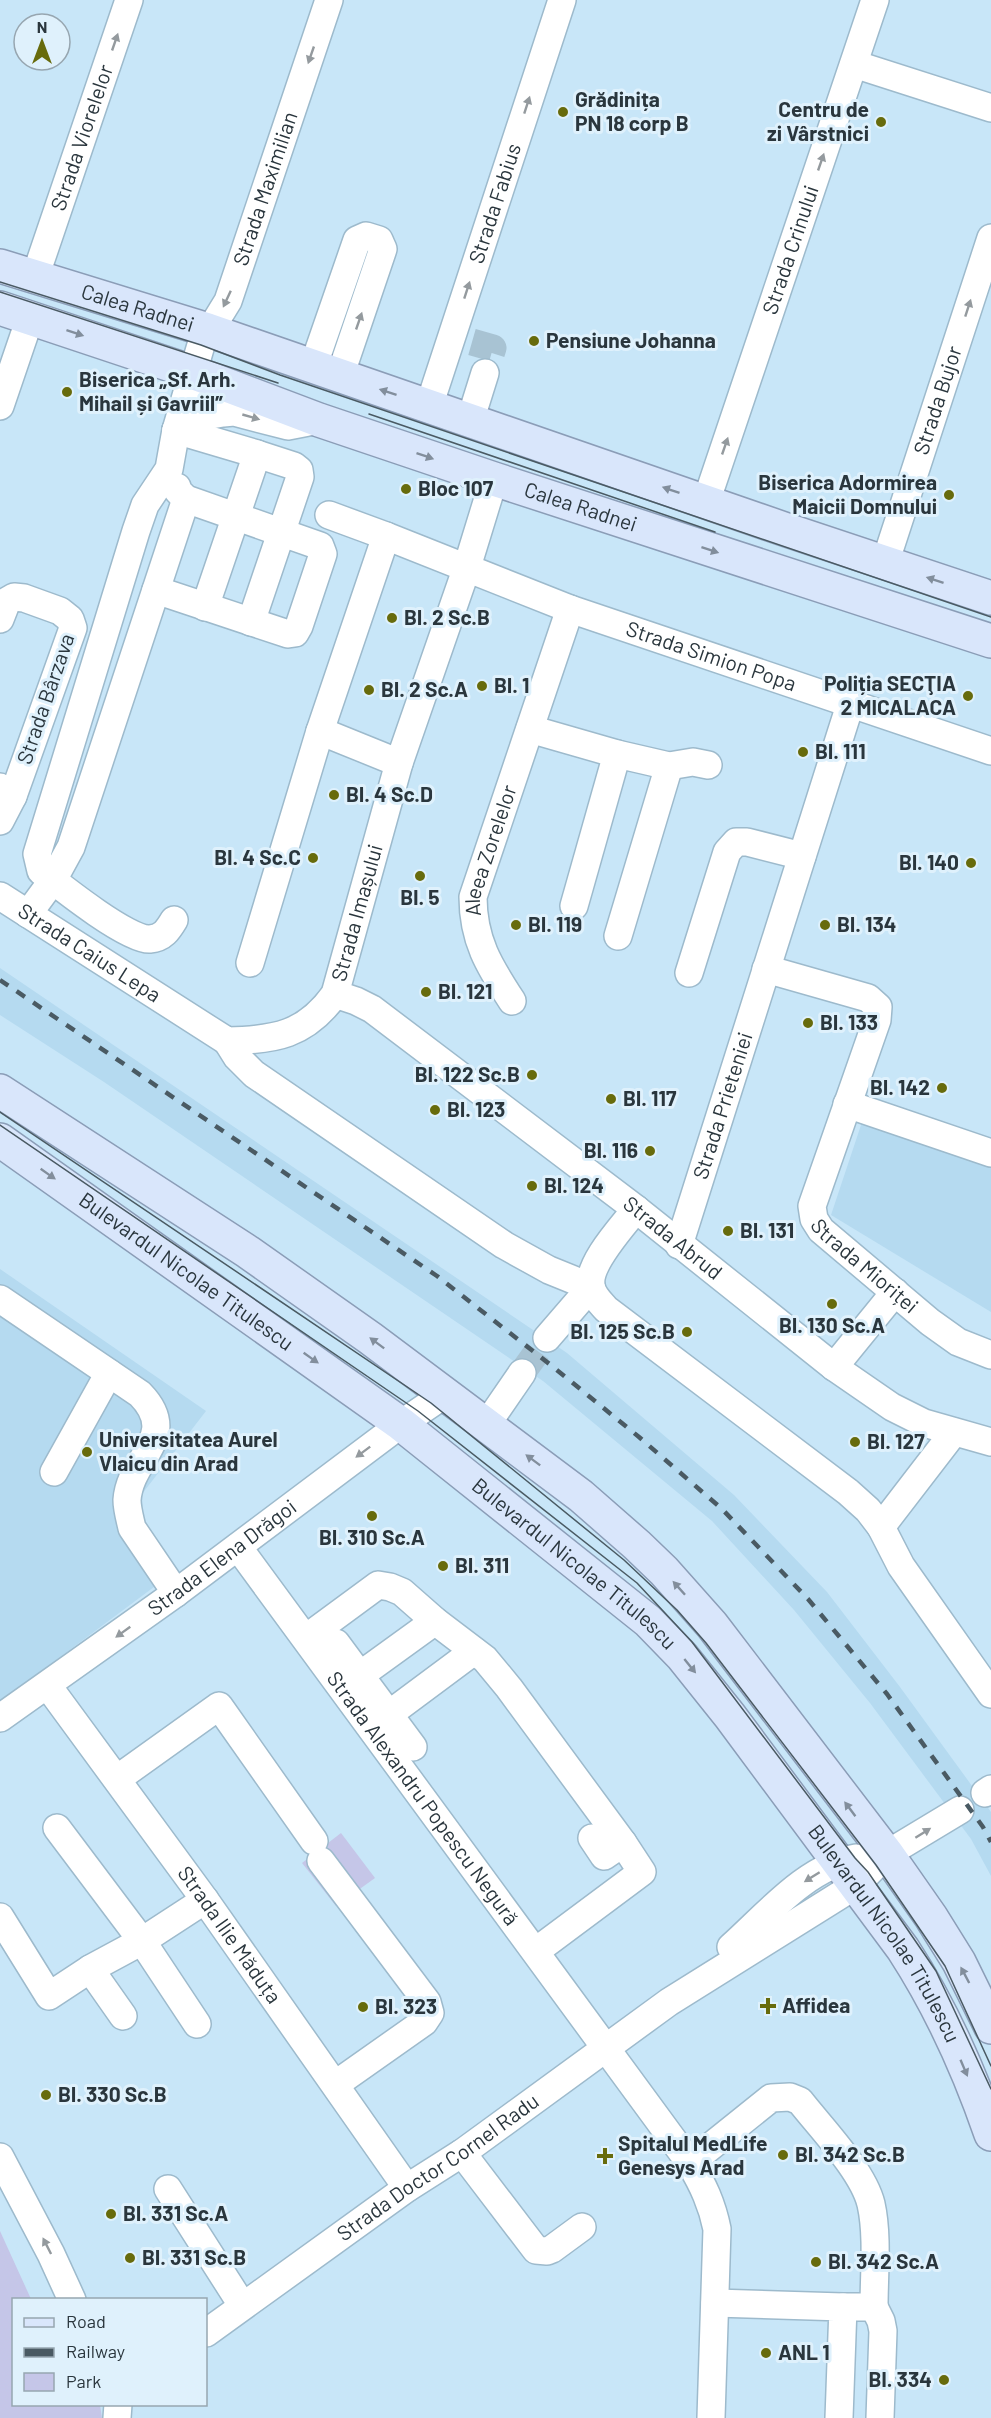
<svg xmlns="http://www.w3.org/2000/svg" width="991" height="2418" font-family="Barlow,sans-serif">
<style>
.built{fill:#b5daf0}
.green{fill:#c5c6e8}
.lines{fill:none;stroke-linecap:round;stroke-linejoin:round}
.minor-tunnel{stroke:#a8c3d3;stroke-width:27;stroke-dasharray:27 14;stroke-linecap:butt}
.minor-casing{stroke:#9dbacc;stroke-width:30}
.major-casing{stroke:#8b9db7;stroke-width:36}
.minor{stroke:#fff;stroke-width:27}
.major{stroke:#d9e6fb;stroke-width:33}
.tram{stroke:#4a5a63;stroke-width:1.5}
.rail{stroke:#4a5a63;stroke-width:4.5;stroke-dasharray:10 10;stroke-linecap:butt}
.oneway{fill:#949a9e}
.oneway2{fill:#828e9c}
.poi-dot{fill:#676b0c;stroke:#dff1fc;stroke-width:2}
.labels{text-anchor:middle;stroke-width:6;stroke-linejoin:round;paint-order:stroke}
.poi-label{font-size:21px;font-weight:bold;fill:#2a363d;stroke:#dff1fc;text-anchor:start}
.street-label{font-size:21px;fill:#2a363d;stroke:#dff1fc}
</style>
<rect width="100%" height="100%" fill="#c8e6f8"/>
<g class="built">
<path d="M0,968L567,1353L734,1495L827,1592L900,1687L991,1812V1876L971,1839L870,1703L794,1610L712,1521L543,1381L104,1082L0,1015Z"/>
<path d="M863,1119L991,1164V1312L831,1215Z"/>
<path d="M0,1269L206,1411L142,1494L143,1526L174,1572L0,1702Z"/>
</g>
<g class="green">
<path d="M341,1833L375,1878L336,1906L302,1863Z"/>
<path d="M0,2231L31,2299L14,2300V2404L100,2405L102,2418H0Z"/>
</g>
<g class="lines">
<g class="minor-tunnel">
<path d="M472,342L493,348L485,373"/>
<path d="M522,1373L547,1338"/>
</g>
<defs>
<g id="minor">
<path d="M854,64L991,108"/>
<path id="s1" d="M35,277L129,0"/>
<path d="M313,367L357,240L366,236L379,240L383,249L340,376"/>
<path d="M0,406L30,318"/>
<path id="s2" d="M429,406L562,0"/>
<path d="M470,421L485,373"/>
<path d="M176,430L257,454L294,466L299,470L300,477L251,622"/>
<path d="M176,430L211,415L223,413L234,412L288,426L319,420"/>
<path id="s3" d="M706,502L875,0"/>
<path d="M329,515L386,536"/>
<path id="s4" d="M885,563L991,238"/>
<path d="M156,590L288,634L295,633L299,626L323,554L320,546L186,499L178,491L177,487"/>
<path d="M205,607L257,454"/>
<path d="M0,619L7,601L14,597L24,598L60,611L70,619L73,628L13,796"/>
<path d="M530,729L617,754L669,766L693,762L708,765"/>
<path d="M320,731L399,763"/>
<path d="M0,787L13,796L0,821"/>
<path id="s5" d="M0,896L227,1041C275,1040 306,1035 335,994L399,763L467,567L494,479"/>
<path d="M574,906L617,754"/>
<path d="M28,914L53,880L71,847L186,499"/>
<path id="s6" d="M174,920C168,930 163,938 150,939C129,941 60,886 41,871L37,854L136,531L145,505L169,469L176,430L201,345L228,301L329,0"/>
<path d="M618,936L669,766"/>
<path id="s7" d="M250,963L320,731L386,536L570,609L991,751"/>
<path id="s8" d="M766,969L868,998L878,1007L877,1020L812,1206L814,1219L821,1230L930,1322L958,1342L991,1355"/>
<path d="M689,973L727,852L736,842H747L802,856"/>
<path id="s9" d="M335,994L356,1001L372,1009L636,1209L834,1367L892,1407L924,1423L991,1442"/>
<path id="s10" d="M512,1001C489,966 473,940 473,897L570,609"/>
<path d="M227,1041L237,1057L254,1074L504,1245L549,1270L591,1287"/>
<path d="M847,1104L991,1153"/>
<path d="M636,1209C623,1226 588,1263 591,1285C592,1295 600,1302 606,1309L848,1492L868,1510L881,1527L954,1432"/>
<path id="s11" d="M679,1245L850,705"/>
<path d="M0,1299L140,1394C181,1436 130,1457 127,1500C127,1509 130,1519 132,1528L176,1593"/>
<path d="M547,1338L591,1287"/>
<path d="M834,1367L895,1292"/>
<path d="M487,1424L522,1373"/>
<path d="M54,1472L109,1373"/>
<path d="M881,1527L901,1566L991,1694"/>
<path id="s12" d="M238,1547L690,2163C703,2185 712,2204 717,2229L711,2418"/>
<path d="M306,1638L378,1585L390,1587L402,1592L435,1621L485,1659L509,1688L623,1843"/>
<path d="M306,1638L336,1643L413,1747"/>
<path d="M359,1676L435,1621"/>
<path id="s13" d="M48,1686L205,1900L407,2188"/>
<path d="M388,1715L474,1651"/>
<path id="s14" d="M0,1718L176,1593L401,1424L445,1394"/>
<path d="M117,1779L219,1706L314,1841"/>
<path d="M985,1793L991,1789"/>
<path d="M57,1828L142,1941L197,2024"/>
<path d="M321,1861L427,2002L430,2013L424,2022L336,2084"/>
<path d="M0,1917L49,1996L90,1969L142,1941L205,1900"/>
<path d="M731,1947C767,1915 806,1867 856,1858"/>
<path d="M536,1951L642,1872L623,1843L604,1856L592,1838"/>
<path d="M90,1969L123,2016"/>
<path d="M462,2153L536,2250L547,2251L552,2249L582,2227"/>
<path d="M0,2157L51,2254L72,2300"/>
<path d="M690,2163L771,2098L790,2097L800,2101C821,2128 863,2171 871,2204C878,2235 874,2275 874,2307H843"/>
<path d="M168,2189L242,2305"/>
<path d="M715,2303L843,2307L839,2418"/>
<path d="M874,2307L881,2321L883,2331L880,2418"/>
<path id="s15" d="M206,2333L407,2188L462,2153L669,2002L856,1885L887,1854L960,1810"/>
<path d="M117,2418L118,2404"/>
</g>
<g id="major">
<path id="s16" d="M0,266L208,330L784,529L991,598"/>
<path id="s17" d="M0,308L192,372L319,420L494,479L991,641"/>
<path d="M0,1091L248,1252L370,1338L581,1496L637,1545L664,1571L712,1625L887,1854L931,1917L959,1962L991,2027"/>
<path id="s18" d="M0,1140L401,1424L648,1621L682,1656L730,1716L903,1949C940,2006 969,2070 991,2134"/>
</g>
</defs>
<use href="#minor" class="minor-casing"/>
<use href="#major" class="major-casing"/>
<use href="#minor" class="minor"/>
<use href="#major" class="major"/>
<g class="tram">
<path d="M0,282L201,345L280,375L991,617"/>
<path d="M0,292L278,383"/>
<path d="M369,414L715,532"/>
<path d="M0,1112L431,1403L624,1560L677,1610L706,1643L876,1865L945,1966L991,2066"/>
<path d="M0,1125L418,1411L637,1583L692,1642L855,1858L868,1872L936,1971L991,2089"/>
</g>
<path class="rail" d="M0,980L437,1276L552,1366L639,1437L722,1509L808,1599L887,1694L983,1827L991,1842"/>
</g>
<defs><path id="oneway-solid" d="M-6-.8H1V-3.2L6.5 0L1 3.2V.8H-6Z" transform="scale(1.5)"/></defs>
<g class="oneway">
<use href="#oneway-solid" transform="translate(115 42) rotate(-71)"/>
<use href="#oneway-solid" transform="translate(311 55) rotate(109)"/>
<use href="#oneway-solid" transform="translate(527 105) rotate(-72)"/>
<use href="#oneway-solid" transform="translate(821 162) rotate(-71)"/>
<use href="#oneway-solid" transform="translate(467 290) rotate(-72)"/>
<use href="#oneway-solid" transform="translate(227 299) rotate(115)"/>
<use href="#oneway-solid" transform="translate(968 308) rotate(-72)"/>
<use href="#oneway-solid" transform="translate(359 321) rotate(-71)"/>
<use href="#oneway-solid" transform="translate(251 417) rotate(16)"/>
<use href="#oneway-solid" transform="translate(725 446) rotate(-71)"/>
<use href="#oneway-solid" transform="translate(363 1452) rotate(143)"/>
<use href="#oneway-solid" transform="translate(123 1632) rotate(144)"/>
<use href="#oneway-solid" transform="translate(923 1833) rotate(-32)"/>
<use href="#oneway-solid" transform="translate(812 1877) rotate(148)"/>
<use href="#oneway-solid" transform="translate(47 2246) rotate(-117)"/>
</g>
<g class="oneway2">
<use href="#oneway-solid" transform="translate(75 333) rotate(18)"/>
<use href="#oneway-solid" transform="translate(388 392) rotate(-162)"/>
<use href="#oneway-solid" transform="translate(425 456) rotate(19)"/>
<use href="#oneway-solid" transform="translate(671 490) rotate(-161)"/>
<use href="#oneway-solid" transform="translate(710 550) rotate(18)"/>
<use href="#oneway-solid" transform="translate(935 580) rotate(-162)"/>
<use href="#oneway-solid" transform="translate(48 1174) rotate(35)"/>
<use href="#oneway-solid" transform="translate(377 1343) rotate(-143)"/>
<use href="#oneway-solid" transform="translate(311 1358) rotate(35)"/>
<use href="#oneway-solid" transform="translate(533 1460) rotate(-143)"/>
<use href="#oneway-solid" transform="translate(679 1588) rotate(-132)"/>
<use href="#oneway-solid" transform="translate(690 1666) rotate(51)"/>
<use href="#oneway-solid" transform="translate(850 1809) rotate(-127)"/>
<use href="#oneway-solid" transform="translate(965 1975) rotate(-118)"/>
<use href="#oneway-solid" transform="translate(964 2068) rotate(67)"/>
</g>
<g class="poi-dot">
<circle cx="563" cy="112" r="6"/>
<circle cx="881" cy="122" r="6"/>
<circle cx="534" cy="341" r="6"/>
<circle cx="67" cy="392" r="6"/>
<circle cx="406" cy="489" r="6"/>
<circle cx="949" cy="495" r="6"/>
<circle cx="392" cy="618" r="6"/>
<circle cx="482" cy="686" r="6"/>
<circle cx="369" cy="690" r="6"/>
<circle cx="968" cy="696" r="6"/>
<circle cx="803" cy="752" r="6"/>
<circle cx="334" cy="795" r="6"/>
<circle cx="313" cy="858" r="6"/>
<circle cx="971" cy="863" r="6"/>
<circle cx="420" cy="876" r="6"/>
<circle cx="516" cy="925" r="6"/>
<circle cx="825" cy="925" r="6"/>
<circle cx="426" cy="992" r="6"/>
<circle cx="808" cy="1023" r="6"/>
<circle cx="532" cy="1075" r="6"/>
<circle cx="942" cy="1088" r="6"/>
<circle cx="611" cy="1099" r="6"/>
<circle cx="435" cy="1110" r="6"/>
<circle cx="650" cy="1151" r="6"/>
<circle cx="532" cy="1186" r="6"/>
<circle cx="728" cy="1231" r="6"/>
<circle cx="832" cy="1304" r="6"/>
<circle cx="687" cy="1332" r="6"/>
<circle cx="855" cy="1442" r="6"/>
<circle cx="87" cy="1452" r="6"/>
<circle cx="372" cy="1516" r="6"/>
<circle cx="443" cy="1566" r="6"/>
<path d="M765 1997h6v6h6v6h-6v6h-6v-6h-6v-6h6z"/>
<circle cx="363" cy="2007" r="6"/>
<circle cx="46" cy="2095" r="6"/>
<circle cx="783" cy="2155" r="6"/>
<path d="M602 2147h6v6h6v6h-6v6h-6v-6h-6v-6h6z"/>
<circle cx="111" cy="2214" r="6"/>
<circle cx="130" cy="2258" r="6"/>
<circle cx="816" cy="2262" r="6"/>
<circle cx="766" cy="2353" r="6"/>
<circle cx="944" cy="2380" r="6"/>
</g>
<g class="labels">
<g class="poi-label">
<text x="575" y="107">Grădinița<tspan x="575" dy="24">PN 18 corp B</tspan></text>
<text x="869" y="117" text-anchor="end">Centru de<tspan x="869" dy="24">zi Vârstnici</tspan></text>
<text x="546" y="348">Pensiune Johanna</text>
<text x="79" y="387">Biserica „Sf. Arh.<tspan x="79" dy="24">Mihail și Gavriil”</tspan></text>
<text x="937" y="490" text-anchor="end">Biserica Adormirea<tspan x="937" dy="24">Maicii Domnului</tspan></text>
<text x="418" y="496">Bloc 107</text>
<text x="404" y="625">Bl. 2 Sc.B</text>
<text x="956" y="691" text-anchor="end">Poliția SECŢIA<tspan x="956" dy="24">2 MICALACA</tspan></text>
<text x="494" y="693">Bl. 1</text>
<text x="381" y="697">Bl. 2 Sc.A</text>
<text x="815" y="759">Bl. 111</text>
<text x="346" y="802">Bl. 4 Sc.D</text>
<text x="301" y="865" text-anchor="end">Bl. 4 Sc.C</text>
<text x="959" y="870" text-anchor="end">Bl. 140</text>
<text x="420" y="905" text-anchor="middle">Bl. 5</text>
<text x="528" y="932">Bl. 119</text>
<text x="837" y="932">Bl. 134</text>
<text x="438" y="999">Bl. 121</text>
<text x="820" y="1030">Bl. 133</text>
<text x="520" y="1082" text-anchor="end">Bl. 122 Sc.B</text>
<text x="930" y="1095" text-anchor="end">Bl. 142</text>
<text x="623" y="1106">Bl. 117</text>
<text x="447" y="1117">Bl. 123</text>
<text x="638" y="1158" text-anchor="end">Bl. 116</text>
<text x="544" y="1193">Bl. 124</text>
<text x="740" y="1238">Bl. 131</text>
<text x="832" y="1333" text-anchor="middle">Bl. 130 Sc.A</text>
<text x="675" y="1339" text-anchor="end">Bl. 125 Sc.B</text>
<text x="99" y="1447">Universitatea Aurel<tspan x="99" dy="24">Vlaicu din Arad</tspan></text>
<text x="867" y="1449">Bl. 127</text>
<text x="372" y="1545" text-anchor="middle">Bl. 310 Sc.A</text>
<text x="455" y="1573">Bl. 311</text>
<text x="782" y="2013">Affidea</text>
<text x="375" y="2014">Bl. 323</text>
<text x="58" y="2102">Bl. 330 Sc.B</text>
<text x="618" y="2151">Spitalul MedLife<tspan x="618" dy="24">Genesys Arad</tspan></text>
<text x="795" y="2162">Bl. 342 Sc.B</text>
<text x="123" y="2221">Bl. 331 Sc.A</text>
<text x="142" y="2265">Bl. 331 Sc.B</text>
<text x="828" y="2269">Bl. 342 Sc.A</text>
<text x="778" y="2360">ANL 1</text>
<text x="932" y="2387" text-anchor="end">Bl. 334</text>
</g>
<g class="street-label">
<text dy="7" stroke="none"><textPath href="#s1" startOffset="147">Strada Viorelelor</textPath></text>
<text dy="7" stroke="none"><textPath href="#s6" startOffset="886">Strada Maximilian</textPath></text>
<text dy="7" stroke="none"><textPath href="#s2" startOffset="213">Strada Fabius</textPath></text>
<text dy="7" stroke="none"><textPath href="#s3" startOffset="266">Strada Crinului</textPath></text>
<text dy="7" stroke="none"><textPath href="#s16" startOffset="144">Calea Radnei</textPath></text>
<text dy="7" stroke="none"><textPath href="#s4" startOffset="171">Strada Bujor</textPath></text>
<text dy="7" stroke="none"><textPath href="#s17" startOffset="614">Calea Radnei</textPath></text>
<text dy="7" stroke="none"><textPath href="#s7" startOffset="795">Strada Simion Popa</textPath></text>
<text transform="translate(46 699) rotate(-71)" y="7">Strada Bârzava</text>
<text dy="7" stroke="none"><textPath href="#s10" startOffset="162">Aleea Zorelelor</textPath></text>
<text dy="7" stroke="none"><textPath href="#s5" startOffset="477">Strada Imașului</textPath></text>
<text dy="7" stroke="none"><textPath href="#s5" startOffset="106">Strada Caius Lepa</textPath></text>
<text dy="7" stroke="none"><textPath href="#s11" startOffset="146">Strada Prieteniei</textPath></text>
<text dy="7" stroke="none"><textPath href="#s9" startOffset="418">Strada Abrud</textPath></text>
<text dy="7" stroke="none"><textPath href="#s8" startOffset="412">Strada Mioriței</textPath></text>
<text dy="7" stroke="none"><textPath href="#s18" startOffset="228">Bulevardul Nicolae Titulescu</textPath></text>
<text dy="7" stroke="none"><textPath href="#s14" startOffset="274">Strada Elena Drăgoi</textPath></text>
<text dy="7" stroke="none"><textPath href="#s18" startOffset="714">Bulevardul Nicolae Titulescu</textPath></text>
<text dy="7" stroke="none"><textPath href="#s12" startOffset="312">Strada Alexandru Popescu Negură</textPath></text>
<text dy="7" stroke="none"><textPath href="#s13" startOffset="308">Strada Ilie Măduța</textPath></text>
<text dy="7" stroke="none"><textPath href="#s18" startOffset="1200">Bulevardul Nicolae Titulescu</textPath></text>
<text dy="7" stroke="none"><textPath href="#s15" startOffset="285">Strada Doctor Cornel Radu</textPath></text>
</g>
</g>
<rect x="12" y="2298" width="195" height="108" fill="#dff1fc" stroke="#97a6b0" stroke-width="1.5"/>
<rect x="24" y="2318" width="30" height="9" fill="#d9e6fb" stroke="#97a6b0" stroke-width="1.5"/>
<text x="66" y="2328" font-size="18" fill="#2a363d">Road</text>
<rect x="24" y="2348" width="30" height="9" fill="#4a5a63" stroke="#97a6b0" stroke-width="1.5"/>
<text x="66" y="2358" font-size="18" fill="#2a363d">Railway</text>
<rect x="24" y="2373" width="30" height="18" fill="#c5c6e8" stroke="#97a6b0" stroke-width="1.5"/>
<text x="66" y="2388" font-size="18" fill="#2a363d">Park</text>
<g transform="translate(42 42)"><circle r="28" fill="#dff1fc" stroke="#97a6b0" stroke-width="1.5"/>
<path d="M0-4.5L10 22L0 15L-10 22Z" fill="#676b0c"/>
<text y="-9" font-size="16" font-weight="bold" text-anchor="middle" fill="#2a363d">N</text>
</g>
</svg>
